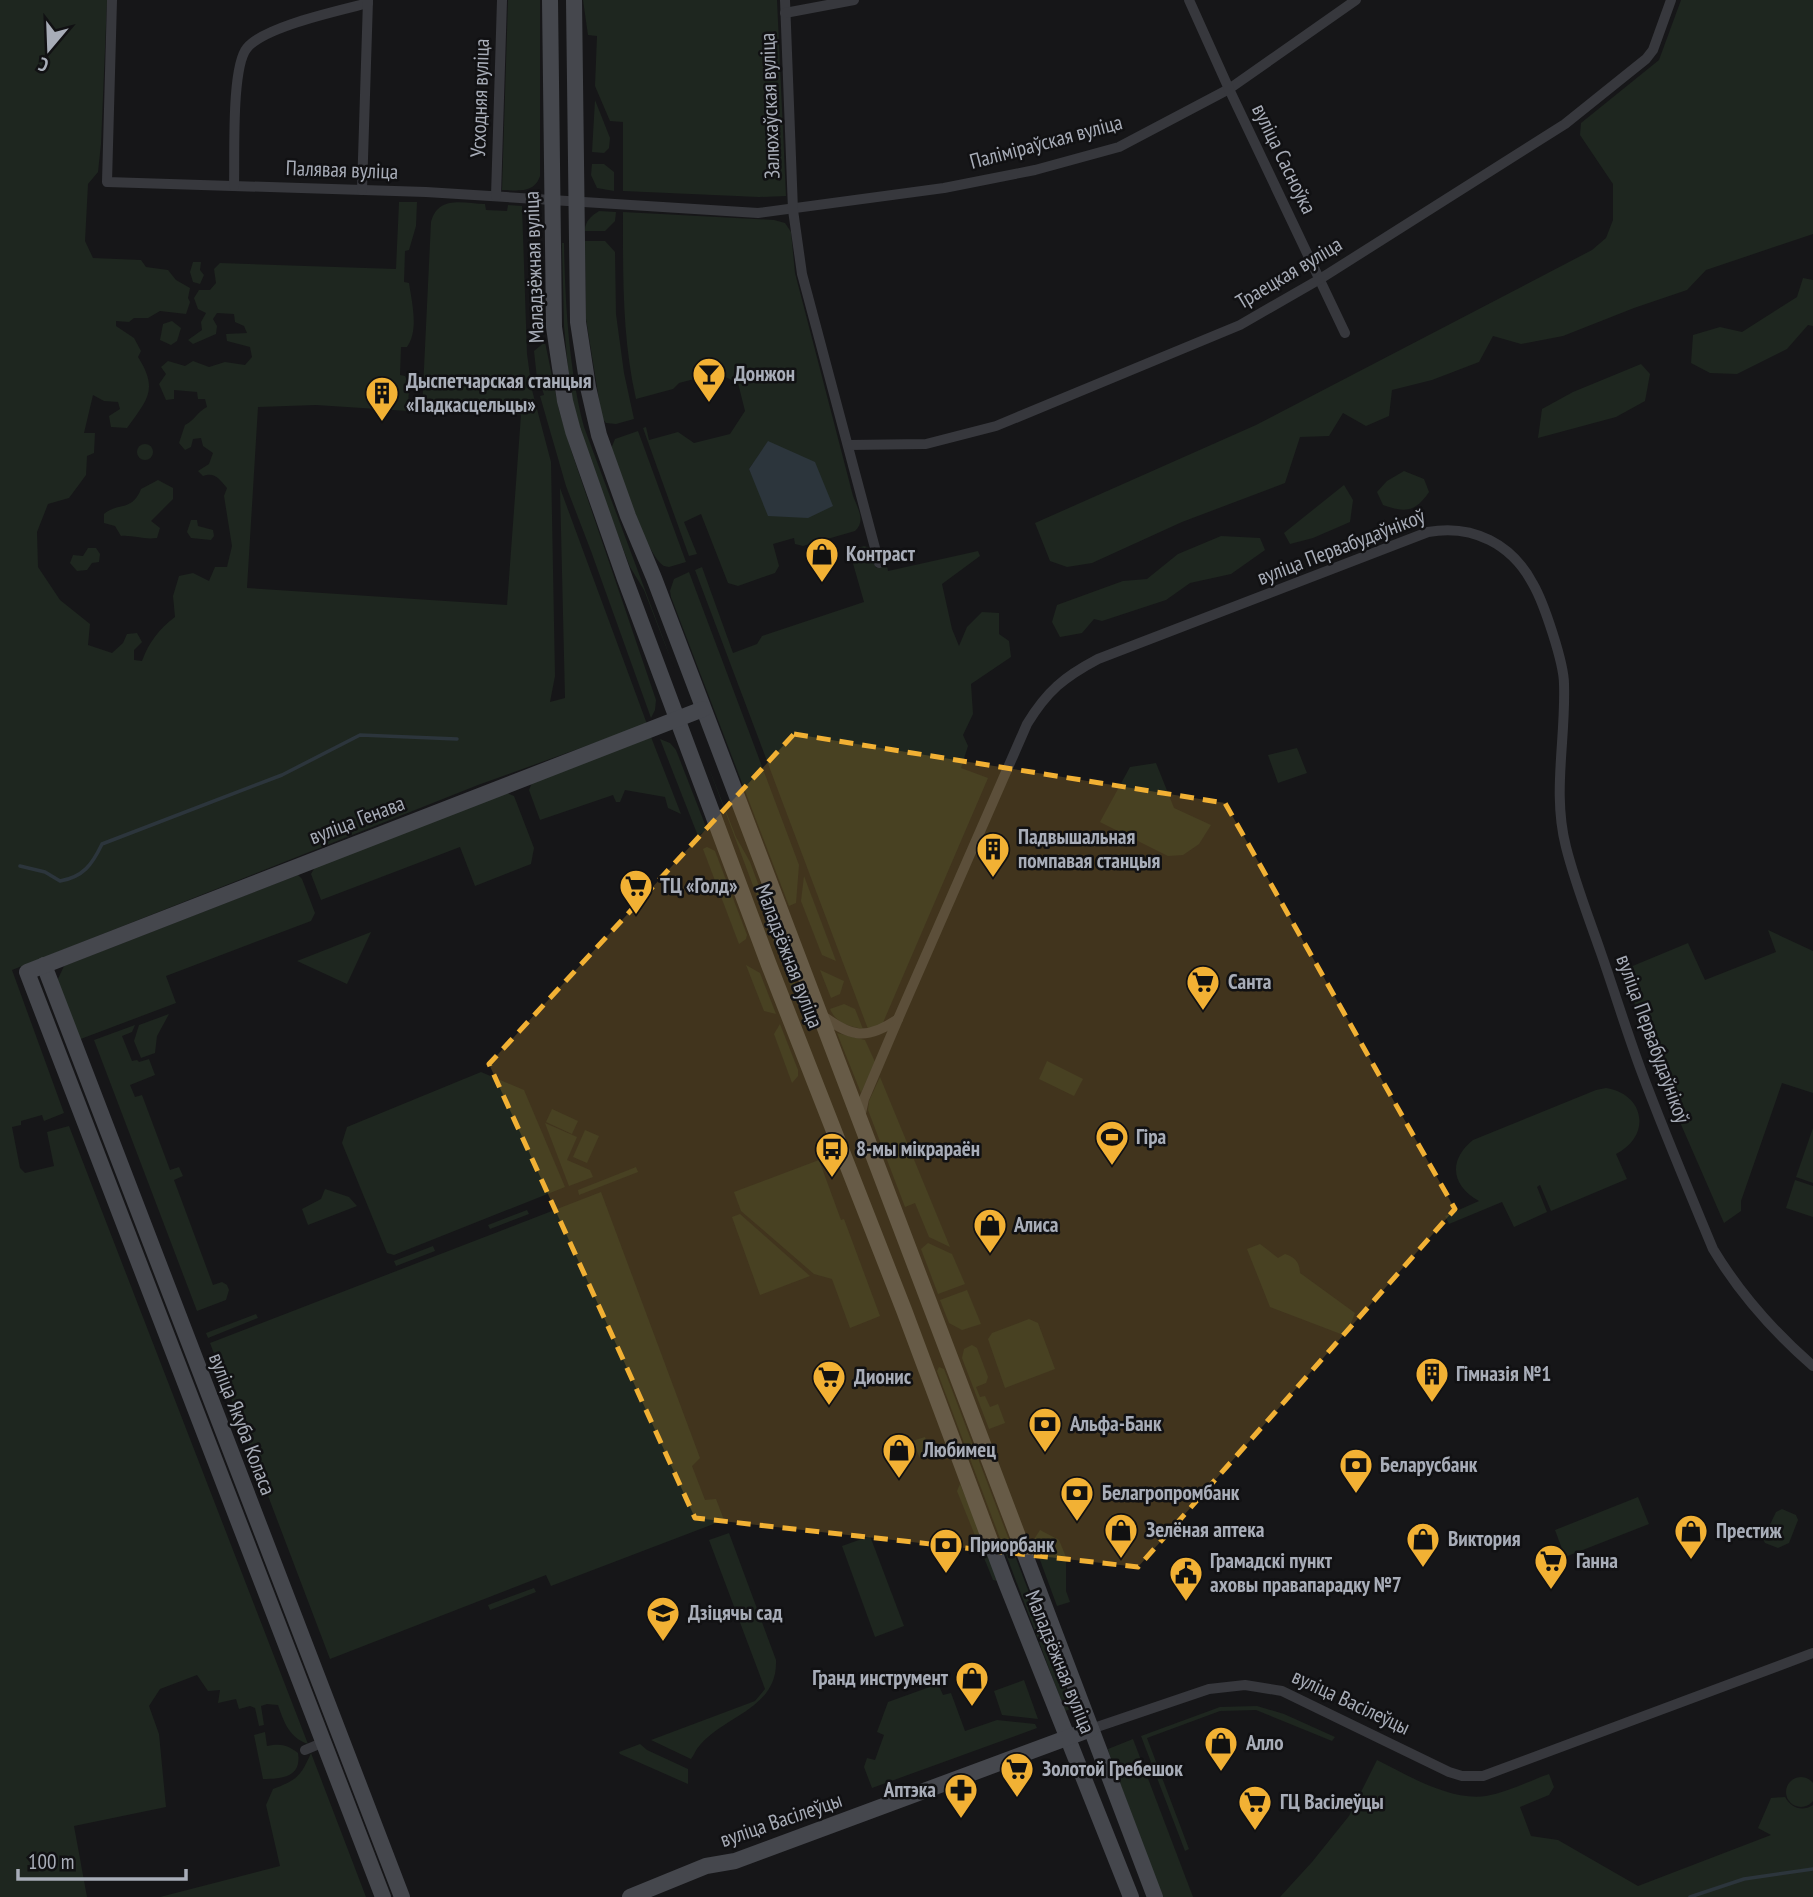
<svg xmlns="http://www.w3.org/2000/svg" width="1813" height="1897" font-family="'PT Sans Narrow',sans-serif">
<style>
.green{fill:#1e261f;fill-rule:evenodd}
.water{fill:#2c353c}
.lines{fill:none;stroke-linecap:round;stroke-linejoin:round}
.stream{stroke:#2c353c;stroke-width:3.5}
.street{stroke:#37383d;stroke-width:10}
.secondary{stroke:#45474d;stroke-width:16}
.marked{fill:#f2b134;fill-opacity:0.2;stroke:#f2b134;stroke-width:5;stroke-dasharray:14 9;stroke-linejoin:round}
.labels{text-anchor:middle;stroke-width:5;stroke-linejoin:round;paint-order:stroke}
.street-label{font-size:21px;fill:#a8adb8;stroke:#111113}
.poi-label{font-size:21px;font-weight:bold;fill:#a8adb8;stroke:#111113;text-anchor:start}
</style>
<rect width="100%" height="100%" fill="#161618"/>
<g class="green">
<path d="M0,0H107L101,144L98,172L88,184L85,241L93,258L141,260L146,267L168,270L176,280L190,288L188,298L190,302L186,314L160,311L148,318H134L129,322L116,321V326L134,338L141,351L138,357C159,390 147,400 127,428L111,427L109,416L120,409L118,402L104,401L93,395L84,433H95L94,453L87,456L86,475L69,498L48,504L37,532L38,567L60,600L90,624L88,645L112,653L123,643L127,634L137,633L142,642L134,650V660L142,661C149,642 159,629 175,617L173,596L179,576L193,573L209,581L215,567H227L232,546L224,496L227,488C219,479 215,472 203,476L198,471L209,464L213,453L203,446L201,438L193,439L191,447L185,450L179,443L185,425C195,420 197,412 207,407L205,399H198L197,392L174,390V399L166,400L159,384L166,374L161,367L168,361L185,366L193,361L209,367L225,362L245,365L252,357L250,347L227,341L226,334L247,333L244,326L235,322L234,314L217,313L213,319L217,326L216,334L193,344L188,340L202,330L201,322L206,313L198,309L194,298L199,290H210L216,283L214,269L220,263L396,269L399,202H417L416,226L409,250L405,251L404,282L409,283C412,303 419,330 407,347H401L400,375L405,376L409,385L408,411L316,405L258,407L247,588L507,605L521,415L422,410L431,222C438,195 463,203 485,204L486,210L507,211L508,205L522,206L527,354L532,390L551,462L555,676L550,702L565,698L560,488L647,724L478,785L12,970L64,1113L44,1121L42,1115L21,1121V1125L12,1127L20,1168L25,1173L54,1166L47,1132L69,1126L308,1744C290,1738 284,1723 278,1705L267,1704L261,1706L264,1725L259,1726L255,1708L250,1706L239,1709L236,1699L218,1703L220,1690L208,1691L197,1675L160,1689L149,1706L159,1734L166,1807L74,1826L87,1897H0Z"/>
<path d="M508,0H540V176C534,194 518,190 502,190Z"/>
<path d="M583,0H777L786,196L759,197L623,191V122L610,121L595,86L597,36L588,35Z"/>
<path d="M1681,0H1813V234L1706,270L1687,290L1634,308L1563,336L1521,344L1493,336L1479,362L1432,380L1392,390L1389,416L1366,426L1343,413L1329,436L1300,437L1285,483L1182,522L1092,563L1067,567L1050,561L1035,523L1256,425L1592,250L1606,238L1613,220V184L1580,135L1581,123L1659,60Z"/>
<path d="M595,100L610,138L609,148L604,153L592,152Z"/>
<path d="M592,164H604L614,172V191L597,188L591,175Z"/>
<path d="M599,211L616,212L615,221L605,231H585C585,221 591,216 599,211Z"/>
<path d="M623,212L774,220L785,223L791,232L795,273L853,496C858,509 866,521 855,531L803,546L795,544L794,538L773,544L779,566L775,573L738,586L728,583L701,514L684,522L697,554L689,556L643,428L646,427L649,440L678,432L694,443L730,434L745,411L738,383L717,373L679,383L673,389L636,399C622,337 623,275 623,212ZM768,442L759,491L749,469Z"/>
<path d="M534,241H537L538,274H534C528,262 528,254 534,241Z"/>
<path d="M585,241H605L615,252L616,314L624,373L634,419L616,424L606,423L602,418L586,319Z"/>
<path d="M562,243H564C565,302 569,370 584,427L675,670L644,590L630,567L590,462L571,400L564,326Z"/>
<path d="M193,262H201L200,270L204,275L200,284L193,282L190,272Z"/>
<path d="M1803,278L1813,280V326L1808,325L1787,349L1737,374L1710,373L1691,363L1693,335L1720,327L1742,332L1797,297Z"/>
<path d="M172,321L181,328L177,341L171,345L160,340L163,324Z"/>
<path d="M545,342L559,410L572,453L656,700L655,710L651,718L591,551L566,486L540,396L544,395L542,388H538L534,351Z"/>
<path d="M1641,364L1650,374L1645,401L1616,417L1538,438L1542,409L1573,392Z"/>
<path d="M638,431L686,562L669,567L664,566C646,556 620,471 611,449L615,439Z"/>
<circle cx="145" cy="452" r="8"/>
<path d="M1404,471L1424,479L1429,492C1415,512 1406,513 1383,505L1377,492L1387,481Z"/>
<path d="M158,480L173,488V499L151,521L160,528L157,538C143,540 134,535 121,536L115,526L104,523V514C118,502 132,512 141,489Z"/>
<path d="M1344,485L1353,500L1350,522L1313,538L1290,544L1284,533Z"/>
<path d="M191,520H197L198,526L213,530L214,536L211,540L191,538L187,532Z"/>
<path d="M1221,536L1260,538L1265,550L1231,574L1190,583L1166,600L1102,621L1094,619L1082,633L1060,637L1052,622L1057,605L1123,581L1147,579L1178,554Z"/>
<path d="M864,546L870,548L876,568L887,565L888,571L978,551L980,556L942,584L952,629L959,646L967,627L982,612L999,613V634L1009,641L1011,657L971,684L973,714L963,735L968,746L961,768L988,778L882,1025L868,1029L695,570L702,567L733,653L757,644L762,636L864,602L850,553L854,549Z"/>
<path d="M88,548H96L100,554L99,562L92,563L87,570L77,571L70,563L73,555L83,556Z"/>
<path d="M689,572L799,865L796,903L789,906L671,597L670,591L674,579Z"/>
<path d="M651,737L681,814L668,808L665,797L625,790L620,802H616L613,795L540,820L529,790L532,783Z"/>
<path d="M660,739L670,743L676,750L706,827L705,831L698,836Z"/>
<path d="M1297,748L1307,773L1278,783L1268,755Z"/>
<path d="M707,763L736,837L750,862L802,1001L797,1003Z"/>
<path d="M1156,763L1174,808L1211,825L1199,844L1183,855L1168,856L1100,822L1130,767Z"/>
<path d="M507,793L514,796L534,848L531,864L475,886L460,847L321,900L311,874L315,867Z"/>
<path d="M707,847L715,851L747,935L746,939L739,944L703,849Z"/>
<path d="M298,875L302,879L315,913L311,921L166,976L176,1003L78,1040L57,981L64,966Z"/>
<path d="M804,876L836,961L822,955L801,901Z"/>
<path d="M1768,930L1813,951V1093L1782,1083L1741,1201V1211L1724,1223L1659,1074L1623,970L1688,943L1705,980L1776,952Z"/>
<path d="M371,932L347,984L297,961Z"/>
<path d="M746,965L760,973L776,1014L764,1011Z"/>
<path d="M820,970L844,981L840,994L831,998Z"/>
<path d="M844,1004L855,1009L863,1029C848,1026 837,1024 830,1009Z"/>
<path d="M169,1014L157,1036L155,1053L141,1058L134,1041L139,1025Z"/>
<path d="M780,1024L798,1070V1076L792,1083L774,1034Z"/>
<path d="M135,1025L132,1032L122,1036L132,1061L137,1060L139,1062L149,1059L155,1075L130,1085L135,1097L142,1095L170,1170L179,1167L183,1176L174,1180L213,1285L222,1282L227,1285L229,1290L226,1300L197,1311L94,1040Z"/>
<path d="M837,1033L865,1040L875,1062L861,1093Z"/>
<path d="M1047,1061L1083,1079L1074,1096L1039,1079Z"/>
<path d="M481,1072L524,1090L565,1187L394,1255L387,1253L342,1143L347,1127Z"/>
<path d="M880,1077L950,1247L929,1237L915,1203L905,1207L868,1110L869,1101Z"/>
<path d="M1606,1088C1645,1094 1652,1136 1616,1154L1627,1179L1551,1211L1540,1185L1537,1187L1547,1212L1514,1227L1502,1202L1449,1224L1445,1216L1479,1201C1451,1186 1448,1160 1473,1140L1596,1090Z"/>
<path d="M552,1109L578,1121L572,1134L546,1122Z"/>
<path d="M545,1123L577,1137L567,1160L590,1170L593,1177L569,1186Z"/>
<path d="M1813,1128V1183L1796,1177Z"/>
<path d="M585,1130L599,1136L587,1163L573,1157Z"/>
<path d="M819,1160L841,1220L844,1219L880,1316L850,1328L832,1279L814,1274L741,1211L734,1192Z"/>
<path d="M636,1167L638,1172L579,1195L578,1190Z"/>
<path d="M1795,1180L1813,1186V1217L1786,1208Z"/>
<path d="M325,1189L349,1197L357,1206L308,1225L302,1209L321,1199Z"/>
<path d="M601,1192L700,1458L692,1466L705,1500L716,1499L724,1520L551,1586L546,1575L330,1659L210,1343Z"/>
<path d="M527,1210L529,1214L490,1229L488,1225Z"/>
<path d="M740,1214L810,1276L760,1295L732,1217Z"/>
<path d="M928,1243L952,1254L965,1284L938,1294L921,1249Z"/>
<path d="M1260,1244L1278,1258L1285,1254C1295,1257 1300,1263 1300,1273L1355,1313L1346,1336L1270,1307L1247,1249Z"/>
<path d="M433,1246L435,1251L396,1266L394,1261Z"/>
<path d="M967,1290L981,1324L962,1330L949,1323L940,1300Z"/>
<path d="M256,1314L258,1318L208,1338L206,1333Z"/>
<path d="M1029,1319L1038,1323L1055,1369L1005,1388L988,1339L992,1333Z"/>
<path d="M972,1345L977,1348L988,1377L986,1383L976,1387L980,1397L985,1396L990,1407L998,1404L1005,1423L989,1429L962,1358L964,1349Z"/>
<path d="M939,1367L944,1369L1073,1708L1065,1711L937,1371Z"/>
<path d="M925,1437L933,1458H920L912,1441Z"/>
<path d="M960,1484L1000,1578L998,1581L993,1580L957,1491Z"/>
<path d="M1638,1497L1649,1524L1565,1557L1555,1530Z"/>
<path d="M1782,1509L1796,1515L1798,1520L1789,1543L1778,1548L1765,1543L1763,1539L1776,1512Z"/>
<path d="M1040,1530L1059,1540L1066,1557V1591L1070,1602L1057,1606L1033,1541Z"/>
<path d="M729,1533L776,1660C778,1708 726,1715 700,1745C696,1749 694,1755 691,1759L651,1740L755,1701L765,1689L709,1540Z"/>
<path d="M870,1536L904,1626L875,1637L842,1546Z"/>
<path d="M534,1588L536,1592L490,1610L488,1605Z"/>
<path d="M1024,1680L1038,1719L1002,1715L994,1691Z"/>
<path d="M938,1684L943,1695L951,1693L965,1731L997,1720L1035,1724L1037,1728L872,1788L864,1767L867,1758L875,1760L884,1735L877,1732L888,1702Z"/>
<path d="M1257,1706L1284,1714L1335,1737L1332,1741L1256,1710L1220,1711L1147,1738L1189,1849L1185,1851L1141,1736L1220,1707Z"/>
<path d="M265,1732L267,1746C281,1743 288,1745 298,1753C302,1777 282,1779 263,1779L254,1735Z"/>
<path d="M1133,1739L1193,1897H1162L1109,1753L1108,1749Z"/>
<path d="M640,1744L647,1750L688,1769V1784L620,1754L619,1752Z"/>
<path d="M311,1753L366,1897H160L280,1866L266,1805L273,1789C297,1780 301,1776 311,1753Z"/>
<path d="M1377,1760C1409,1776 1450,1801 1486,1796C1508,1792 1529,1781 1549,1774L1554,1787L1549,1795L1520,1807L1531,1836L1558,1840L1638,1886L1771,1835L1758,1828L1771,1798L1785,1797C1791,1808 1802,1812 1813,1805V1897H1280L1312,1862L1349,1816Z"/>
<circle cx="1801" cy="1792" r="15"/>
</g>
<path class="water" d="M768,441L815,462L833,506L808,518L768,516L749,469Z"/>
<g class="lines">
<g class="stream">
<path d="M20,866L45,872L60,881C83,877 92,865 102,844L282,775L360,735L457,739"/>
<path d="M1690,1897L1744,1879L1813,1869"/>
</g>
<g class="street">
<path d="M112,0L107,182L426,192L758,213L944,188L1035,170L1119,147L1229,89L1356,0"/>
<path d="M785,0L793,210L802,274L879,563"/>
<path d="M1189,0L1229,89L1345,333"/>
<path d="M785,13L854,0"/>
<path d="M234,186C235,157 231,67 247,48C265,26 339,11 368,3"/>
<path d="M362,190L368,0"/>
<path d="M496,196L502,0"/>
<path d="M849,445L926,444L996,426L1240,325L1320,279L1565,124L1646,59L1653,50L1671,0"/>
<path d="M819,1013C849,1036 865,1042 898,1019"/>
<path d="M860,1118L864,1099L898,1019L1027,724C1047,691 1064,677 1098,659L1428,532C1473,524 1512,544 1533,584C1544,603 1564,663 1564,684C1566,739 1552,793 1566,847C1575,883 1589,918 1601,953C1615,993 1627,1033 1642,1073C1664,1132 1689,1191 1713,1249C1740,1294 1774,1332 1813,1366"/>
<path d="M1091,1729L1209,1689L1245,1685L1282,1691L1449,1772L1462,1776H1483L1813,1653"/>
<path d="M305,1750L324,1742"/>
</g>
<g class="secondary">
<path d="M550,0L554,327L565,401L573,431L625,579L769,965L904,1310L1006,1583L1131,1897"/>
<path d="M574,0L578,322L588,387L599,435L628,516L654,578L1155,1897"/>
<path d="M44,965L402,1897"/>
<path d="M383,1897L27,972L703,709"/>
<path d="M630,1897L706,1866L735,1861L1091,1729"/>
</g>
</g>
<path class="marked" d="M794,734L1225,803L1455,1209L1138,1567L695,1518L489,1064Z"/>
<defs>
<symbol id="bar-pin" viewBox="-11 -11 22 30"><path d="M0 17L-7.5 6A9.5 9.5 0 1 1 7.5 6Z" fill="#f2b134" stroke="#111113"/><path d="M-6-5H6L.8 .8V4.5H3.5V6h-7V4.5H-.8V.8Z" fill="#111"/></symbol>
<symbol id="building-pin" viewBox="-11 -11 22 30"><path d="M0 17L-7.5 6A9.5 9.5 0 1 1 7.5 6Z" fill="#f2b134" stroke="#111113"/><path d="M-4-6H4V6H1V3H-1V6H-4ZM-2.5-4.3h1.7v1.8h-1.7ZM.8-4.3h1.7v1.8H.8ZM-2.5-1h1.7V.8h-1.7ZM.8-1h1.7V.8H.8Z" fill="#111"/></symbol>
<symbol id="shop-pin" viewBox="-11 -11 22 30"><path d="M0 17L-7.5 6A9.5 9.5 0 1 1 7.5 6Z" fill="#f2b134" stroke="#111113"/><path d="M-5-2.5h2.3a2.7 3.5 0 0 1 5.4 0H5L5.5 6h-11ZM-1.5-2.5h3a1.5 2.3 0 0 0-3 0Z" fill="#111"/></symbol>
<symbol id="supermarket-pin" viewBox="-11 -11 22 30"><path d="M0 17L-7.5 6A9.5 9.5 0 1 1 7.5 6Z" fill="#f2b134" stroke="#111113"/><path d="M-6-5.5h2.5l.6 2H6L4.5 2H-2.5L-4.4-4H-6ZM-1.5 3.2a1.3 1.3 0 1 0 .1 0ZM3 3.2a1.3 1.3 0 1 0 .1 0Z" fill="#111"/></symbol>
<symbol id="stadium-pin" viewBox="-11 -11 22 30"><path d="M0 17L-7.5 6A9.5 9.5 0 1 1 7.5 6Z" fill="#f2b134" stroke="#111113"/><path d="M0-5a6.5 5 0 1 0 0 10a6.5 5 0 1 0 0-10ZM-3.5-1.8h7v3.6h-7Z" fill="#111"/></symbol>
<symbol id="bus-pin" viewBox="-11 -11 22 30"><path d="M0 17L-7.5 6A9.5 9.5 0 1 1 7.5 6Z" fill="#f2b134" stroke="#111113"/><path d="M-5-6H5V4H4V6H2V4H-2V6H-4V4H-5ZM-3.5-4V0h7V-4ZM-3.5 1.2v1.5H-2V1.2ZM2 1.2v1.5H3.5V1.2Z" fill="#111"/></symbol>
<symbol id="bank-pin" viewBox="-11 -11 22 30"><path d="M0 17L-7.5 6A9.5 9.5 0 1 1 7.5 6Z" fill="#f2b134" stroke="#111113"/><path d="M-6-4H6V4H-6ZM0-2.3a2.3 2.3 0 1 0 0 4.6a2.3 2.3 0 1 0 0-4.6Z" fill="#111"/></symbol>
<symbol id="civic-pin" viewBox="-11 -11 22 30"><path d="M0 17L-7.5 6A9.5 9.5 0 1 1 7.5 6Z" fill="#f2b134" stroke="#111113"/><path d="M-.6-6.5H3V-4.5H.6V-3L4-1V1h2V6H-6V1h2V-1L-.6-3ZM-1.2 2.5V6h2.4V2.5Z" fill="#111"/></symbol>
<symbol id="school-pin" viewBox="-11 -11 22 30"><path d="M0 17L-7.5 6A9.5 9.5 0 1 1 7.5 6Z" fill="#f2b134" stroke="#111113"/><path d="M0-5L7-2L0 1L-7-2ZM-4 1L0 2.5L4 1V4Q0 6-4 4Z" fill="#111"/></symbol>
<symbol id="pharmacy-pin" viewBox="-11 -11 22 30"><path d="M0 17L-7.5 6A9.5 9.5 0 1 1 7.5 6Z" fill="#f2b134" stroke="#111113"/><path d="M-2-6h4v4h4v4h-4v4h-4v-4h-4v-4h4Z" fill="#111"/></symbol>
</defs>
<g fill-rule="evenodd">
<use href="#bar-pin" x="690" y="355" width="38" height="52"/>
<use href="#building-pin" x="363" y="374" width="38" height="52"/>
<use href="#shop-pin" x="803" y="535" width="38" height="52"/>
<use href="#building-pin" x="974" y="830" width="38" height="52"/>
<use href="#supermarket-pin" x="617" y="867" width="38" height="52"/>
<use href="#supermarket-pin" x="1184" y="963" width="38" height="52"/>
<use href="#stadium-pin" x="1093" y="1118" width="38" height="52"/>
<use href="#bus-pin" x="813" y="1130" width="38" height="52"/>
<use href="#shop-pin" x="971" y="1206" width="38" height="52"/>
<use href="#building-pin" x="1413" y="1355" width="38" height="52"/>
<use href="#supermarket-pin" x="810" y="1358" width="38" height="52"/>
<use href="#bank-pin" x="1026" y="1405" width="38" height="52"/>
<use href="#shop-pin" x="880" y="1431" width="38" height="52"/>
<use href="#bank-pin" x="1337" y="1446" width="38" height="52"/>
<use href="#bank-pin" x="1058" y="1474" width="38" height="52"/>
<use href="#shop-pin" x="1102" y="1511" width="38" height="52"/>
<use href="#shop-pin" x="1672" y="1512" width="38" height="52"/>
<use href="#shop-pin" x="1404" y="1520" width="38" height="52"/>
<use href="#bank-pin" x="927" y="1526" width="38" height="52"/>
<use href="#supermarket-pin" x="1532" y="1542" width="38" height="52"/>
<use href="#civic-pin" x="1167" y="1554" width="38" height="52"/>
<use href="#school-pin" x="644" y="1594" width="38" height="52"/>
<use href="#shop-pin" x="953" y="1659" width="38" height="52"/>
<use href="#shop-pin" x="1202" y="1724" width="38" height="52"/>
<use href="#supermarket-pin" x="998" y="1750" width="38" height="52"/>
<use href="#pharmacy-pin" x="942" y="1771" width="38" height="52"/>
<use href="#supermarket-pin" x="1236" y="1783" width="38" height="52"/>
</g>
<g class="labels">
<g class="street-label">
<text transform="translate(480 98) rotate(-88)" y="7">Усходняя вуліца</text>
<text transform="translate(770 106) rotate(-92)" y="7">Залюхаўская вуліца</text>
<text transform="translate(1046 142) rotate(-15)" y="7">Паліміраўская вуліца</text>
<text transform="translate(1284 159) rotate(64)" y="7">вуліца Сасноўка</text>
<text transform="translate(342 170) rotate(2)" y="7">Палявая вуліца</text>
<text transform="translate(534 267) rotate(-92)" y="7">Маладзёжная вуліца</text>
<text transform="translate(1289 273) rotate(-31)" y="7">Траецкая вуліца</text>
<text transform="translate(1341 547) rotate(-21)" y="7">вуліца Первабудаўнікоў</text>
<text transform="translate(357 820) rotate(-21)" y="7">вуліца Генава</text>
<text transform="translate(789 956) rotate(69)" y="7">Маладзёжная вуліца</text>
<text transform="translate(1653 1039) rotate(70)" y="7">вуліца Первабудаўнікоў</text>
<text transform="translate(242 1424) rotate(69)" y="7">вуліца Якуба Коласа</text>
<text transform="translate(1060 1662) rotate(68)" y="7">Маладзёжная вуліца</text>
<text transform="translate(1351 1702) rotate(25)" y="7">вуліца Васілеўцы</text>
<text transform="translate(781 1820) rotate(-19)" y="7">вуліца Васілеўцы</text>
</g>
<g class="poi-label">
<text x="734" y="381">Донжон</text>
<text x="406" y="388">Дыспетчарская станцыя<tspan x="406" dy="24">«Падкасцельцы»</tspan></text>
<text x="846" y="561">Контраст</text>
<text x="1018" y="844">Падвышальная<tspan x="1018" dy="24">помпавая станцыя</tspan></text>
<text x="660" y="893">ТЦ «Голд»</text>
<text x="1228" y="989">Санта</text>
<text x="1136" y="1144">Гіра</text>
<text x="856" y="1156">8-мы мікрараён</text>
<text x="1014" y="1232">Алиса</text>
<text x="1456" y="1381">Гімназія №1</text>
<text x="854" y="1384">Дионис</text>
<text x="1070" y="1431">Альфа-Банк</text>
<text x="923" y="1457">Любимец</text>
<text x="1380" y="1472">Беларусбанк</text>
<text x="1102" y="1500">Белагропромбанк</text>
<text x="1146" y="1537">Зелёная аптека</text>
<text x="1716" y="1538">Престиж</text>
<text x="1448" y="1546">Виктория</text>
<text x="970" y="1552">Приорбанк</text>
<text x="1210" y="1568">Грамадскі пункт<tspan x="1210" dy="24">аховы правапарадку №7</tspan></text>
<text x="1576" y="1568">Ганна</text>
<text x="688" y="1620">Дзіцячы сад</text>
<text x="948" y="1685" text-anchor="end">Гранд инструмент</text>
<text x="1246" y="1750">Алло</text>
<text x="1042" y="1776">Золотой Гребешок</text>
<text x="936" y="1797" text-anchor="end">Аптэка</text>
<text x="1280" y="1809">ГЦ Васілеўцы</text>
</g>
</g>
<g transform="translate(49 49) rotate(199)" stroke="#111113" stroke-width="5" paint-order="stroke">
<path d="M0-5L12 26L0 18L-12 26Z" fill="#a8adb8"/>
<text y="-10" font-size="19" font-weight="bold" text-anchor="middle" fill="#a8adb8">С</text>
</g>
<path d="M18 1869v10h168v-10" fill="none" stroke="#a8adb8" stroke-width="3.5"/>
<text x="28" y="1869" font-size="21" fill="#a8adb8" stroke="#111113" stroke-width="5" paint-order="stroke">100 m</text>
</svg>
